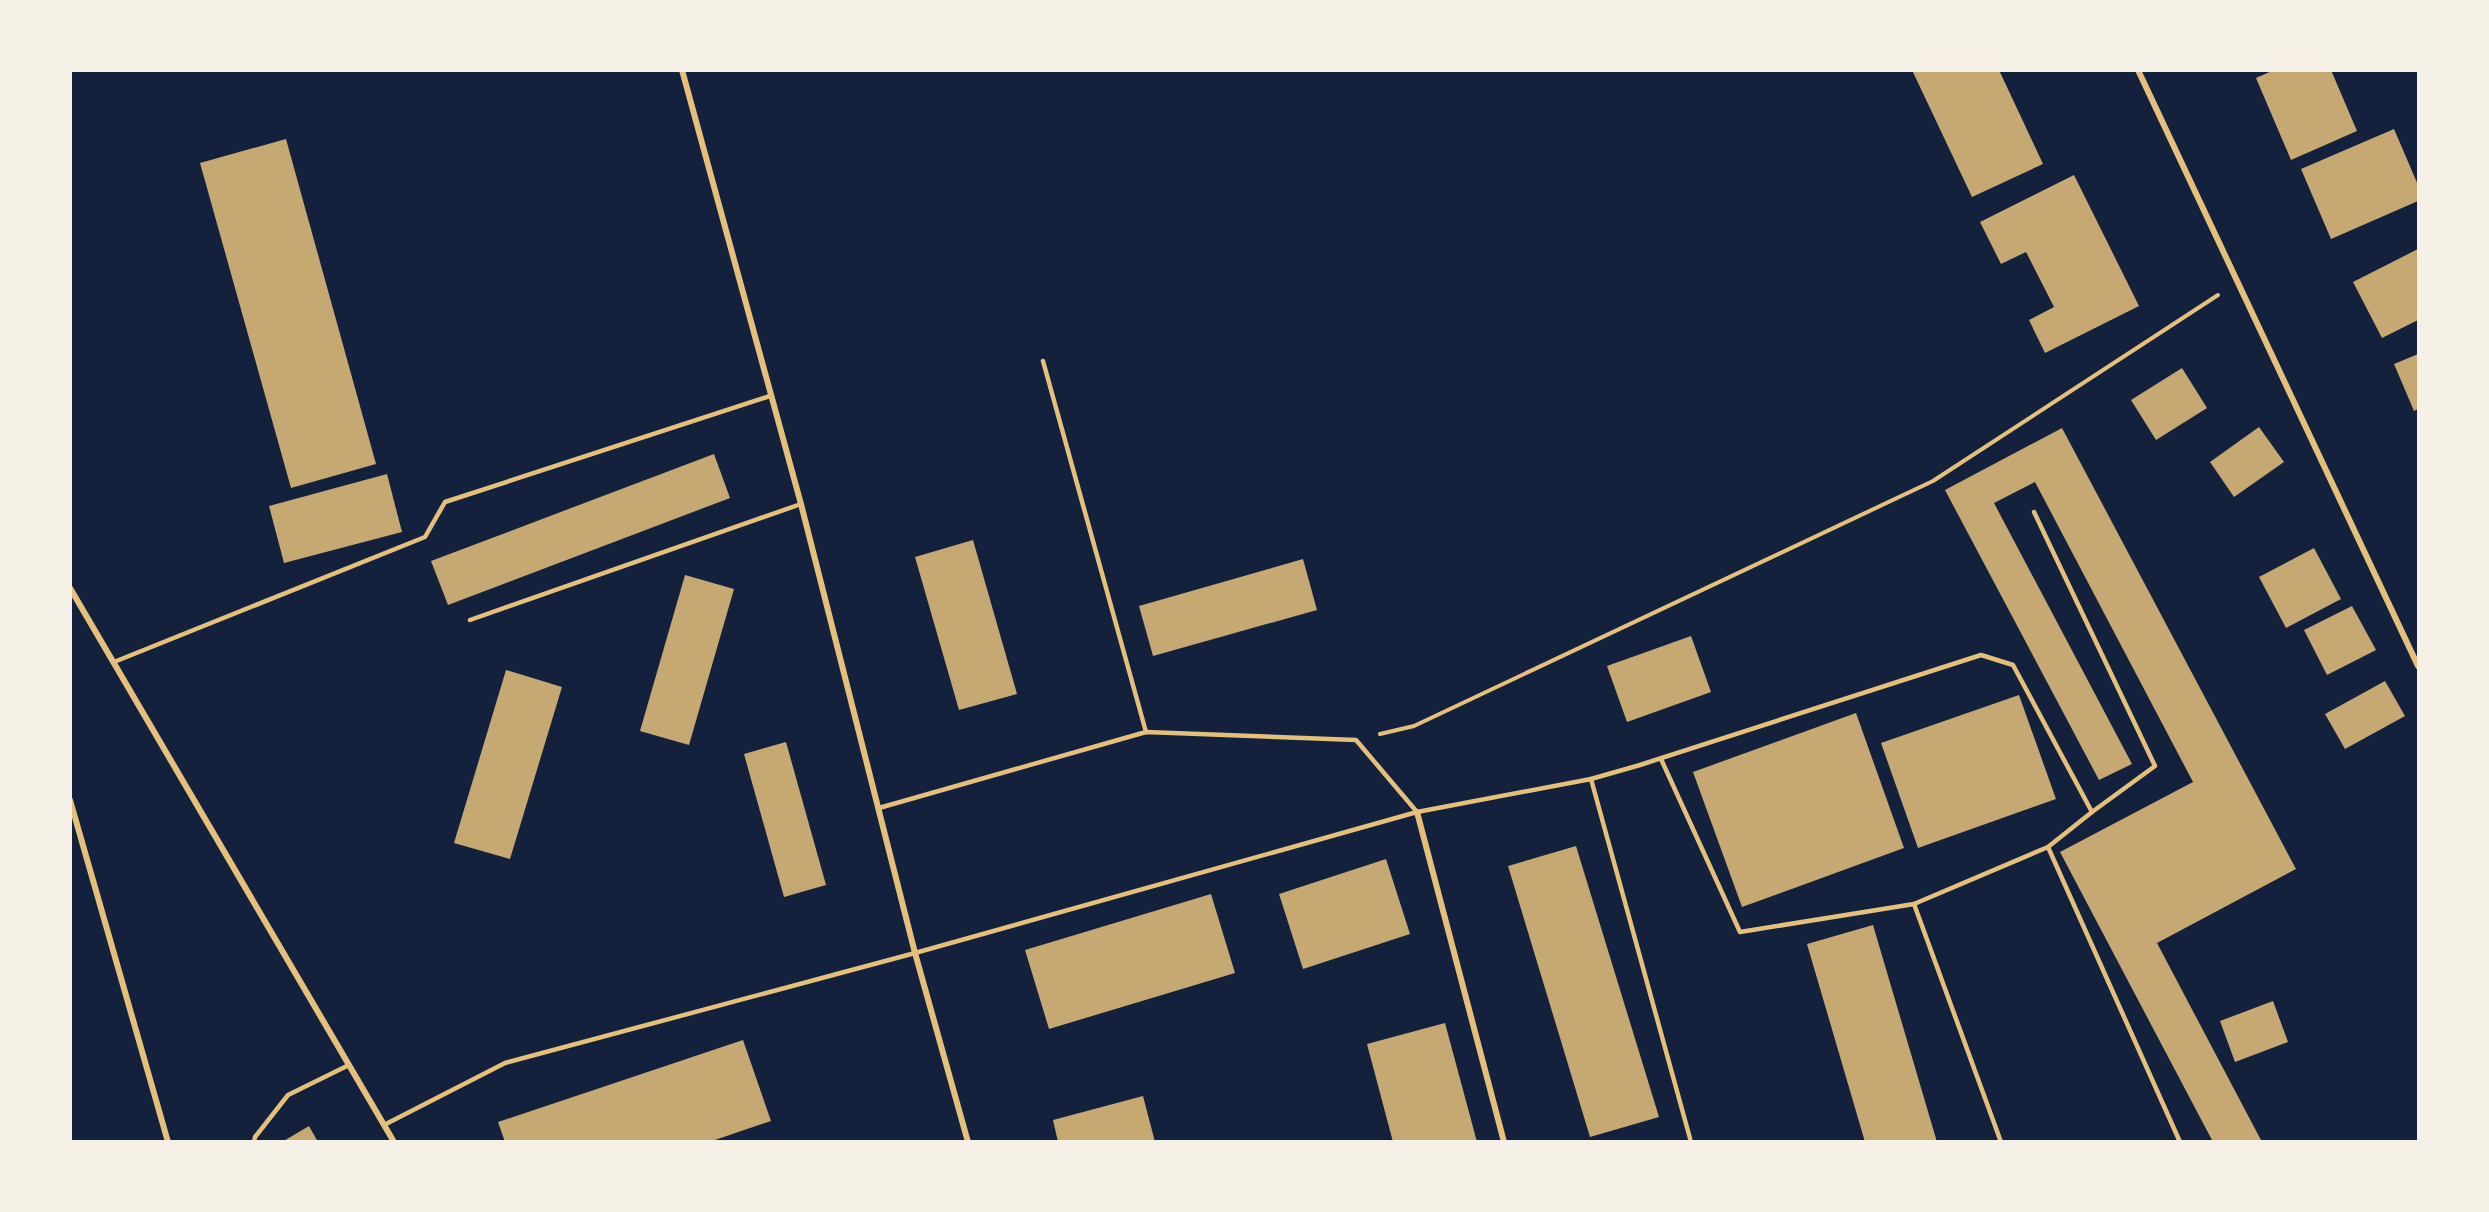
<svg xmlns="http://www.w3.org/2000/svg" width="2489" height="1212" font-family="Merriweather,serif">
<style>
.building{fill:#c6a872}
.lines{fill:none;stroke-linecap:round;stroke-linejoin:round}
.path{stroke:#e5c07b;stroke-width:4}
.service{stroke:#e5c07b;stroke-width:4.5}
.minor{stroke:#e5c07b;stroke-width:6}
</style>
<rect width="100%" height="100%" fill="#14213d"/>
<g class="building">
<path d="M1912,70H1999L2043,164L1972,197Z"/>
<path d="M2274,70H2331L2357,131L2291,160L2256,78Z"/>
<path d="M2394,129L2418,185V201L2331,239L2301,169Z"/>
<path d="M286,139L376,464L291,488L200,163Z"/>
<path d="M2074,175L2139,306L2045,353L2029,320L2054,307L2026,252L2001,264L1980,222Z"/>
<path d="M2418,249V320L2382,338L2353,282Z"/>
<path d="M2418,354V409L2414,411L2394,364Z"/>
<path d="M2182,368L2207,408L2156,440L2131,400Z"/>
<path d="M2259,427L2284,462L2234,497L2210,462Z"/>
<path d="M2062,428L2296,869L2157,943L2262,1142H2213L2060,852L2193,782L2035,482L1994,503L2132,764L2099,780L1945,490Z"/>
<path d="M714,454L730,498L448,605L431,561Z"/>
<path d="M387,474L402,532L284,563L269,506Z"/>
<path d="M973,540L1017,694L959,710L915,557Z"/>
<path d="M2314,548L2341,599L2286,628L2259,577Z"/>
<path d="M1303,559L1317,610L1153,656L1139,606Z"/>
<path d="M685,575L734,589L689,745L640,731Z"/>
<path d="M2352,606L2376,650L2327,675L2304,630Z"/>
<path d="M1691,636L1711,692L1627,722L1607,666Z"/>
<path d="M506,670L562,687L510,859L454,843Z"/>
<path d="M2385,681L2405,716L2345,749L2325,714Z"/>
<path d="M2019,695L2056,799L1918,848L1881,743Z"/>
<path d="M1856,713L1904,848L1742,907L1693,772Z"/>
<path d="M786,742L826,885L784,897L744,754Z"/>
<path d="M1576,846L1659,1117L1590,1137L1508,866Z"/>
<path d="M1386,859L1410,934L1303,969L1279,894Z"/>
<path d="M1211,894L1235,973L1049,1029L1025,950Z"/>
<path d="M1873,925L1937,1142H1865L1807,944Z"/>
<path d="M2273,1001L2288,1042L2235,1062L2220,1021Z"/>
<path d="M1445,1023L1477,1142H1393L1367,1044Z"/>
<path d="M743,1040L771,1121L709,1142H505L498,1122Z"/>
<path d="M1143,1096L1155,1142H1058L1053,1120Z"/>
<path d="M309,1126L318,1142H282Z"/>
</g>
<g class="lines">
<path class="path" d="M1380,734L1414,726L1933,481L2218,295"/>
<g class="service">
<path d="M1043,361L1146,732"/>
<path d="M2034,512L2155,766L2092,812"/>
<path d="M470,620L801,504"/>
<path d="M114,662L425,537L445,502L770,396"/>
<path d="M1661,759L1740,932L1914,904L2001,1142"/>
<path d="M1591,779L1691,1142"/>
<path d="M879,808L1146,732L1356,740L1417,812"/>
<path d="M2048,847L2180,1142"/>
<path d="M384,1125L505,1063L915,953L1417,812L1591,779L1640,765L1981,655L2013,665L2092,812L2048,847L1914,904"/>
<path d="M254,1142L255,1137L288,1095L349,1065"/>
</g>
<g class="minor">
<path d="M682,70L801,504L915,953L968,1142"/>
<path d="M2138,70L2418,666"/>
<path d="M70,588L394,1142"/>
<path d="M70,800L168,1142"/>
<path d="M1417,812L1504,1142"/>
</g>
</g>
<rect width="2489" height="1212" fill="none" stroke="#f6f1e7" stroke-width="144"/>
</svg>
